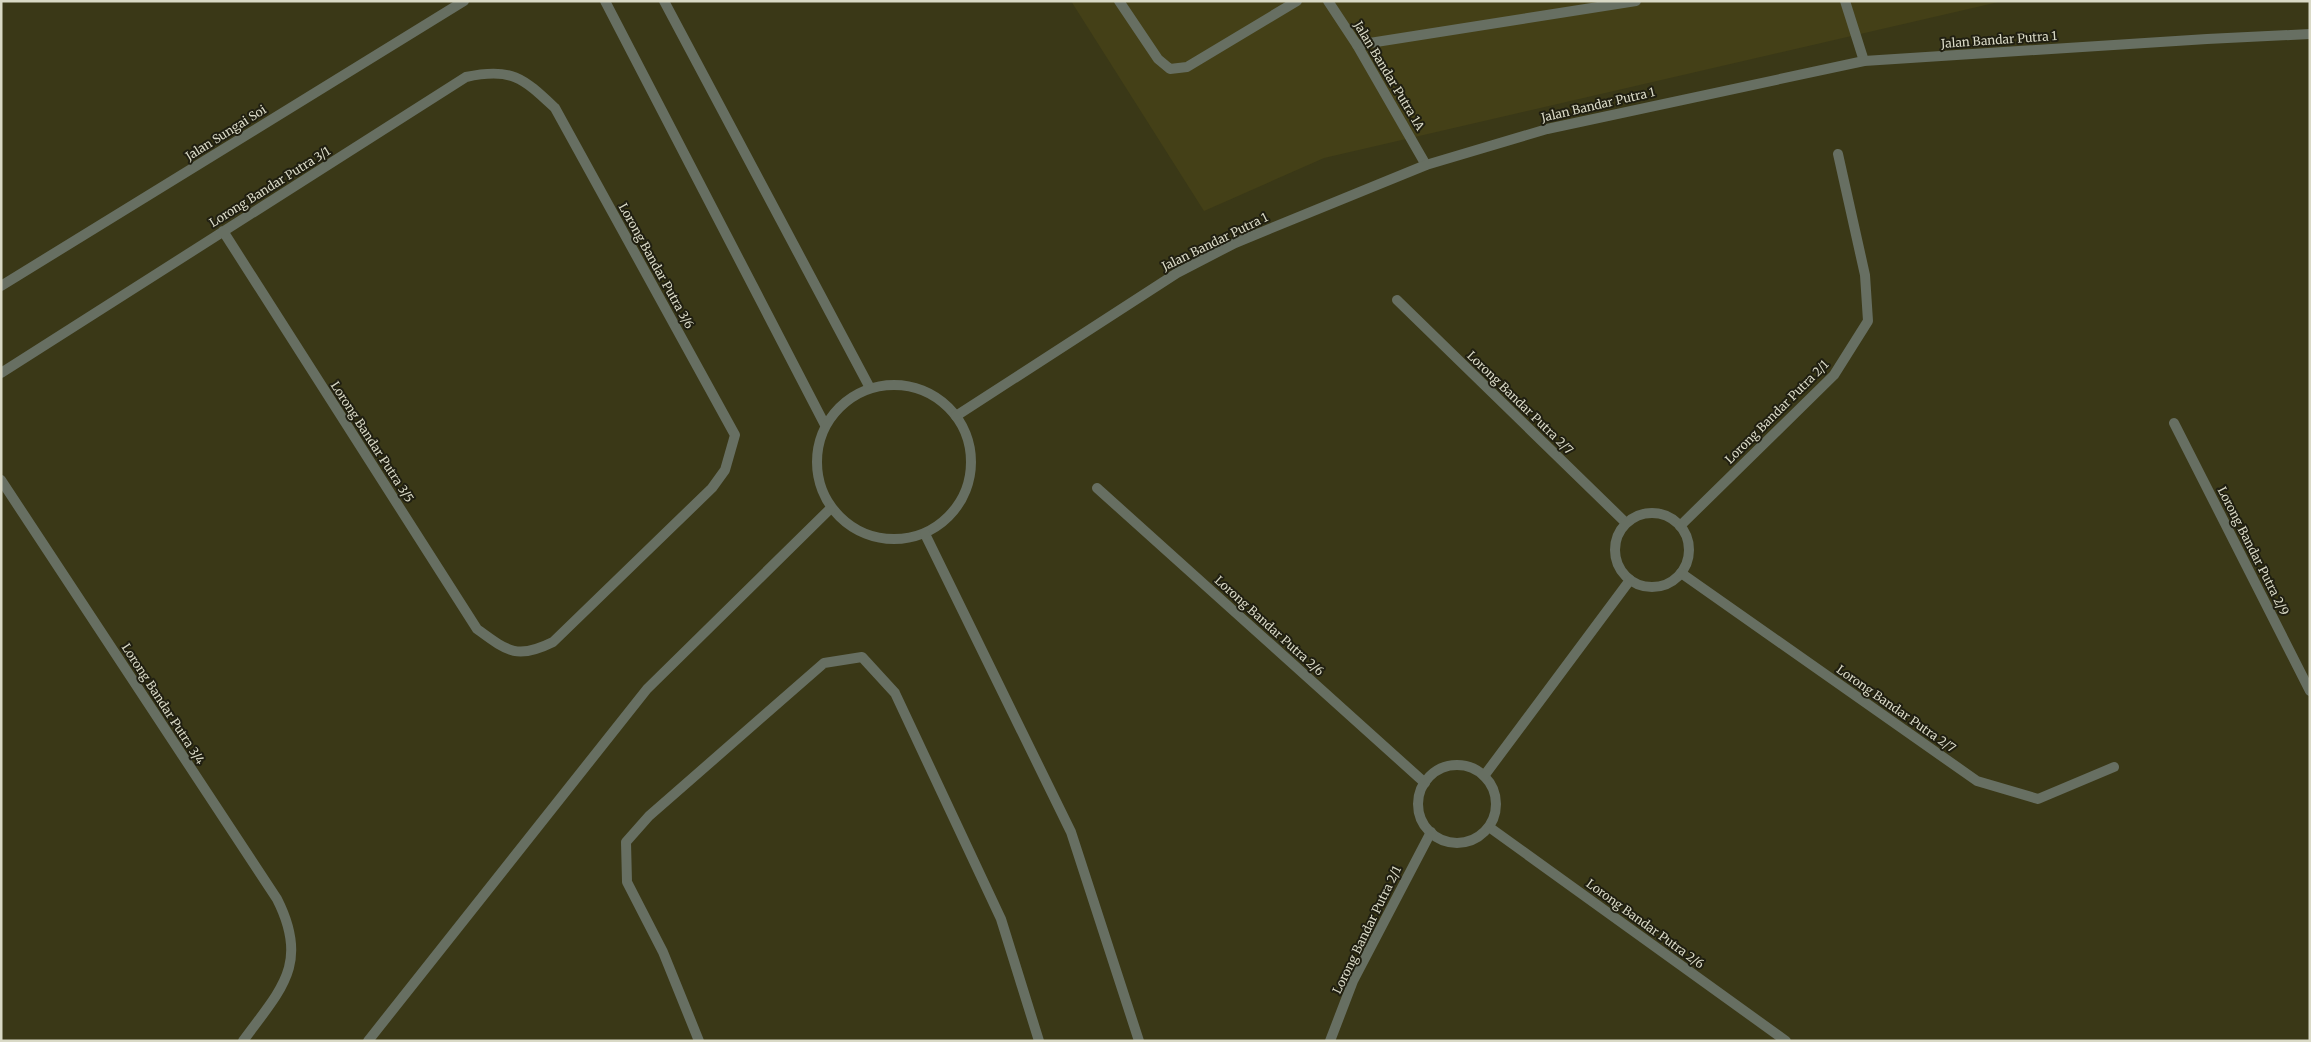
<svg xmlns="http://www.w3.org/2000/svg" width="2311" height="1042" font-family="Merriweather,serif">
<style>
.built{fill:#444017}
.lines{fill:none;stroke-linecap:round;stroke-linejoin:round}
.lane{stroke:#676f62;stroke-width:10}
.street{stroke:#676f62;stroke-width:10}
.labels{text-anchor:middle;stroke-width:4;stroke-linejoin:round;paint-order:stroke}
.street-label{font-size:12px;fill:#d9d9c6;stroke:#201f11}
</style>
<rect width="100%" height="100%" fill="#3a3817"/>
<path class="built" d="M1071,1H2003L1324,158L1204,211Z"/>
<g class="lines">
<path class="lane" d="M1119,1L1158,59L1170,69L1187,67L1297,1"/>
<g class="street">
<path d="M605,1L825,425"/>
<path d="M664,1L870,388"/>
<path d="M1328,1L1357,45L1426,165"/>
<path d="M1845,1L1864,61"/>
<path d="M1357,45L1636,1"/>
<path d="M1,286L464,1"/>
<path d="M1397,300L1626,523"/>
<path d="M1,373L466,77C512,67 523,78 555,108L735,435L725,470L712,488L553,642C517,660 507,651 477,629L223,231"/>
<circle cx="894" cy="462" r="77"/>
<path d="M956,416L1177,273L1235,243L1426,165L1547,129L1864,61L2207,39L2310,34"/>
<path d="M2174,423L2310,691"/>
<path d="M1,480L277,899C310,964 281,989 243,1041"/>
<path d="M1097,488L1425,783"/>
<circle cx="1652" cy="550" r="37"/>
<path d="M1680,526L1834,375L1868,321L1865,275L1838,154"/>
<path d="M925,534L1071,832L1139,1041"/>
<path d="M1681,573L1977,781L2038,799L2114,767"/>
<circle cx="1457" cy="804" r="39"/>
<path d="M1484,776L1630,580"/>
<path d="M1489,827L1786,1041"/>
<path d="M368,1041L647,689L831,508"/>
<path d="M699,1041L663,952L627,882L626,842L649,816L824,663L862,657L895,693L1001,919L1039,1041"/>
<path d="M1330,1041L1353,981L1431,832"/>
</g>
</g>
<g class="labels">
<g class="street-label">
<text transform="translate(1999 40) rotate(-4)" y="4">Jalan Bandar Putra 1</text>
<text transform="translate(1389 76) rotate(59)" y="4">Jalan Bandar Putra 1A</text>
<text transform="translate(1598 105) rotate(-13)" y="4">Jalan Bandar Putra 1</text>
<text transform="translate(226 133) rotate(-32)" y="4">Jalan Sungai Soi</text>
<text transform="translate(270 187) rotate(-32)" y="4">Lorong Bandar Putra 3/1</text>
<text transform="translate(1215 242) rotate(-26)" y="4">Jalan Bandar Putra 1</text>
<text transform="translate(656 266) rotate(61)" y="4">Lorong Bandar Putra 3/6</text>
<text transform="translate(1520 403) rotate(44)" y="4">Lorong Bandar Putra 2/7</text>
<text transform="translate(1777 412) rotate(-45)" y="4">Lorong Bandar Putra 2/1</text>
<text transform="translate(372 442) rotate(57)" y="4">Lorong Bandar Putra 3/5</text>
<text transform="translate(2253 551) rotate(63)" y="4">Lorong Bandar Putra 2/9</text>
<text transform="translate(1269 626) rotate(42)" y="4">Lorong Bandar Putra 2/6</text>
<text transform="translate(163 704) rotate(57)" y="4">Lorong Bandar Putra 3/4</text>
<text transform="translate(1896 709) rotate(35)" y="4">Lorong Bandar Putra 2/7</text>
<text transform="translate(1645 924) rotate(36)" y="4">Lorong Bandar Putra 2/6</text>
<text transform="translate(1367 930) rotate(-64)" y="4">Lorong Bandar Putra 2/1</text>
</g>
</g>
<rect width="2311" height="1042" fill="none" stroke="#d9d9c6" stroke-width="5"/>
</svg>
